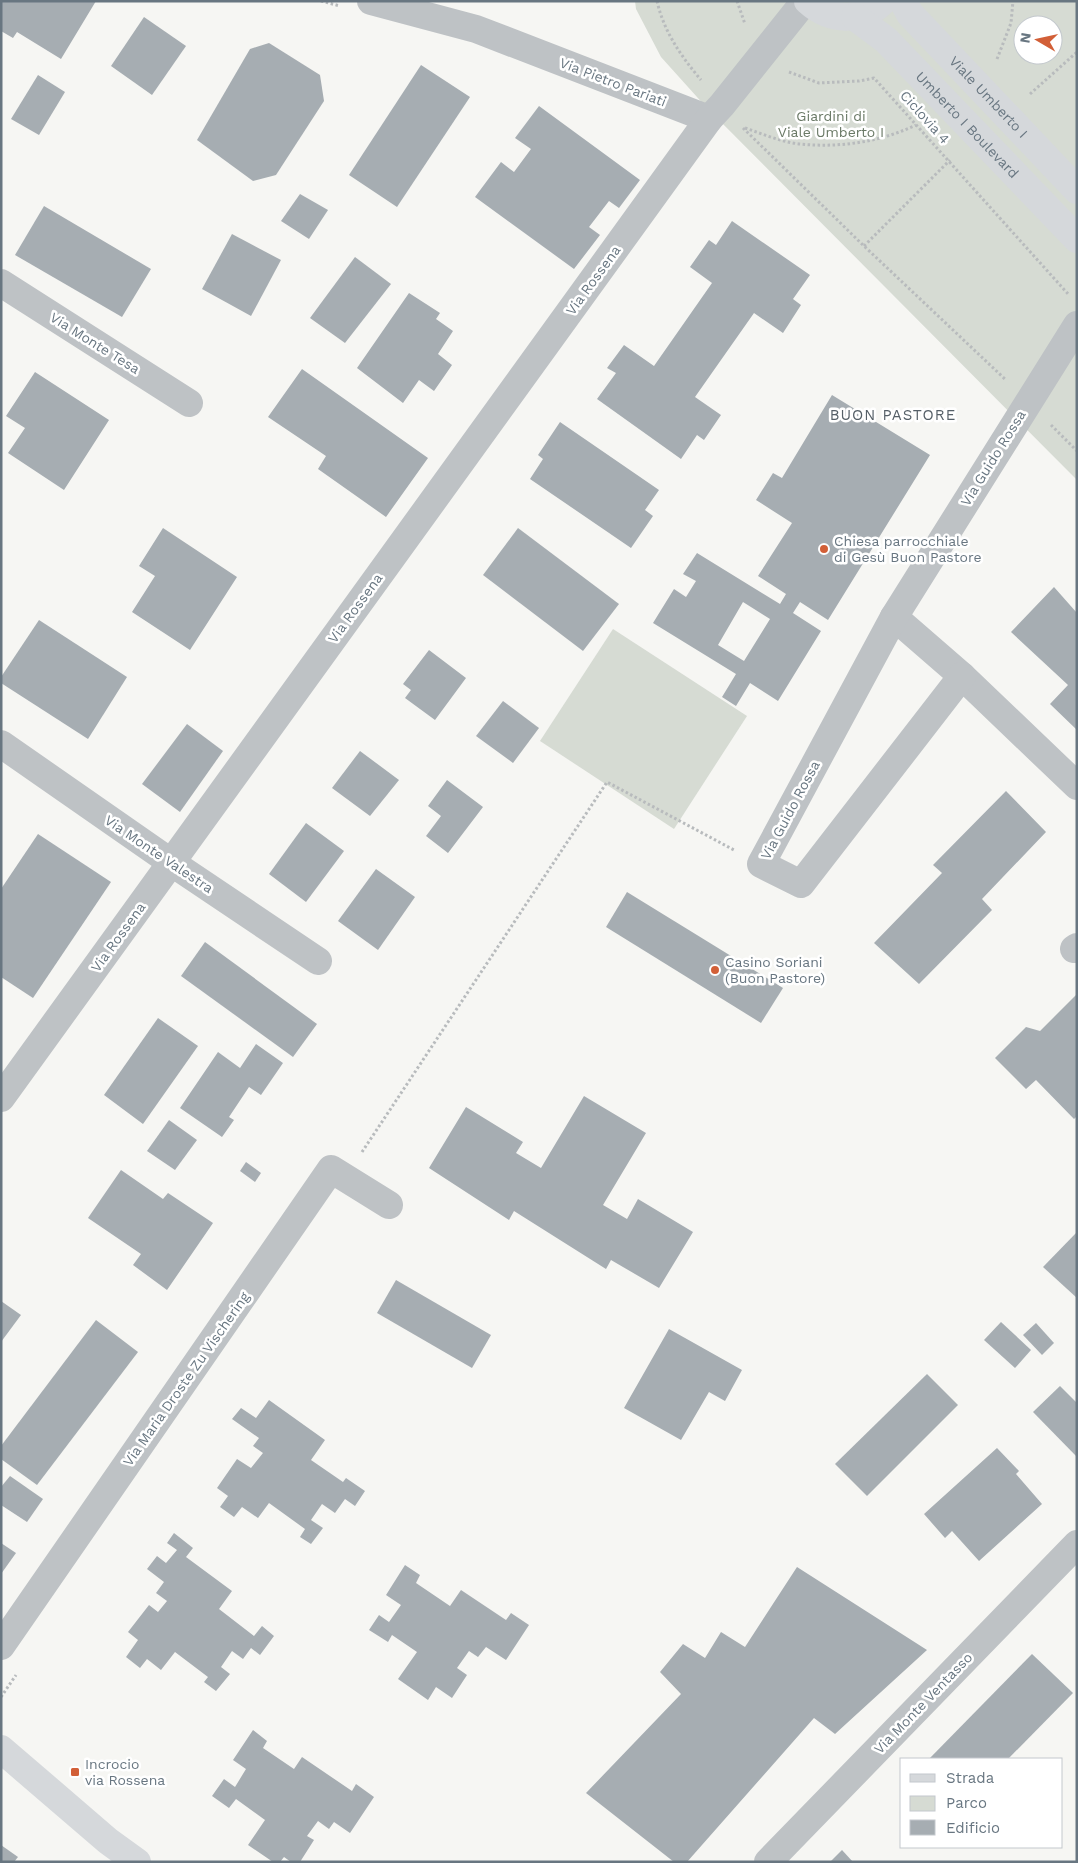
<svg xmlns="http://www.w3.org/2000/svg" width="1078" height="1863" font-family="'Work Sans',sans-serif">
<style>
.green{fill:#d6dbd3;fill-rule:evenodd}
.building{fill:#a6adb2;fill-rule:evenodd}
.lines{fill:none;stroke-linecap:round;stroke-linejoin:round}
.path{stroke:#b8bbbd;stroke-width:3;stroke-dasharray:2.5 2.5;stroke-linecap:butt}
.street{stroke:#bec2c5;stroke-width:28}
.secondary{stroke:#d5d8db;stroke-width:28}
.poi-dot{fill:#d25f37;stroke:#fff;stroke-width:2}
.labels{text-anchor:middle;stroke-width:5;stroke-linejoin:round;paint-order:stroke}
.street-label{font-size:14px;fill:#687681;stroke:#fff}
.park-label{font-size:14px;fill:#6a7966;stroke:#fff}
.poi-label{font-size:14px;fill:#687681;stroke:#fff;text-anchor:start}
.neighbourhood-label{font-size:15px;letter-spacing:1px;fill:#555f67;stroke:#fff}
</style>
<rect width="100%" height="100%" fill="#f6f6f3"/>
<g class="green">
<path d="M635,1H1077V480L706,107L661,57L636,9ZM1023,25H1053V55H1023Z"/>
<path d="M613,629L747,716L674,829L540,741Z"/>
</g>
<g class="building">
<path d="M1,1H96L61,59L17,32L13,38L1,31Z"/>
<path d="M144,17L186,46L152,95L111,66Z"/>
<path d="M269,43L320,75L324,101L276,175L253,181L197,140L250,49Z"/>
<path d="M421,65L470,97L397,207L349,175Z"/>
<path d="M38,75L65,92L39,135L11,119Z"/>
<path d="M539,106L640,180L619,208L609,201L589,227L600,235L574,269L475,197L501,162L514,172L531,149L515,138Z"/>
<path d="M300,194L328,210L309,239L281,221Z"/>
<path d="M44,206L151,269L122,317L15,255Z"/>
<path d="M732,221L810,275L793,299L801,305L783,333L754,313L695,397L721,415L704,440L697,435L681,459L597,399L616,373L607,368L624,345L654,366L712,283L690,267L709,240L716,245Z"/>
<path d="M232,234L281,260L251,316L202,289Z"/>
<path d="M355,257L391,284L345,343L310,318Z"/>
<path d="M409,293L440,313L436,319L453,331L438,354L452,365L434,391L419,380L403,403L357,368Z"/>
<path d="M302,369L428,458L386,517L318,469L326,456L268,417Z"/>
<path d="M35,372L109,420L64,490L8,453L25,428L6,416Z"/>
<path d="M832,395L930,455L828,620L800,602L793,613L821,631L778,701L750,683L736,706L722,697L736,674L653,623L674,589L686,597L696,581L683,574L697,553L780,604L786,594L758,576L792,523L756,500L773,473L782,478ZM743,602L770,619L744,661L718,645Z"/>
<path d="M560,422L659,490L645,510L653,516L631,548L530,479L543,459L538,455Z"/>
<path d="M163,528L237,577L190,650L132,612L155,576L139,566Z"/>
<path d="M518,528L619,604L583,651L483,575Z"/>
<path d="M1054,587L1077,613V730L1050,704L1068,685L1011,632Z"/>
<path d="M39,620L127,677L88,739L1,683V677Z"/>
<path d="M429,650L466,678L435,720L405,698L411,690L403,684Z"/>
<path d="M503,701L539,728L513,763L476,736Z"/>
<path d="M187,724L223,751L180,812L142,784Z"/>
<path d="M360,751L399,780L370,816L332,788Z"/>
<path d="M447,780L483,807L448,853L426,836L441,816L428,806Z"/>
<path d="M1006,791L1046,832L982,899L992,910L919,984L874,943L942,873L933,865Z"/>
<path d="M306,823L344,851L306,902L269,874Z"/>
<path d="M38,834L111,882L33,998L1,977V889Z"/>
<path d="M376,869L415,897L378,950L338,921Z"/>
<path d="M627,892L783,988L761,1023L606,927Z"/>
<path d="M205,942L317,1024L293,1057L181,976Z"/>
<path d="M1077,994V1116L1074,1119L1036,1080L1026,1089L995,1058L1026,1027L1040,1031Z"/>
<path d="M158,1018L198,1046L143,1124L104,1095Z"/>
<path d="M256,1044L283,1063L261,1095L249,1087L229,1117L234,1120L222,1137L180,1108L218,1052L240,1068Z"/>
<path d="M584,1096L646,1133L603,1205L627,1219L638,1199L693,1232L659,1288L611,1260L606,1269L514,1211L509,1220L429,1168L466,1107L523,1142L516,1153L541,1168Z"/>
<path d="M169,1120L197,1140L175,1170L147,1151Z"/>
<path d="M246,1162L261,1173L255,1182L240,1171Z"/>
<path d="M121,1170L163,1199L168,1193L213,1223L167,1290L133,1265L141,1254L88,1218Z"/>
<path d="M1077,1232V1298L1043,1267Z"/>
<path d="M396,1280L491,1335L472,1368L377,1313Z"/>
<path d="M1,1301L21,1315L1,1342Z"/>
<path d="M96,1320L138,1352L37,1485L1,1459V1446Z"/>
<path d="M1001,1322L1031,1350L1015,1368L984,1340Z"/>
<path d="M1036,1323L1054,1343L1042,1355L1023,1335Z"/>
<path d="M669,1329L742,1370L725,1401L709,1392L681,1440L624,1408Z"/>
<path d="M927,1374L958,1405L867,1496L835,1464Z"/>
<path d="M1060,1386L1077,1403V1457L1033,1412Z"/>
<path d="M269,1400L325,1440L311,1460L343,1482L346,1478L365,1491L355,1506L345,1499L335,1513L322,1504L311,1520L323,1528L311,1544L300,1537L305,1529L269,1503L258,1518L242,1507L234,1517L220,1507L228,1496L217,1488L237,1459L251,1468L263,1453L253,1446L259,1438L232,1419L241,1408L256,1418Z"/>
<path d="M997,1448L1019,1471L1016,1474L1042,1504L979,1561L952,1531L945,1538L924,1514Z"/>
<path d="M10,1476L43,1499L27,1522L1,1505V1487Z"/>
<path d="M174,1533L193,1548L186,1557L232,1591L219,1609L254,1636L262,1626L274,1636L260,1655L251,1648L243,1659L232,1651L221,1667L230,1674L216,1691L204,1682L208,1677L175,1652L161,1670L147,1659L140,1668L126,1657L138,1640L128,1632L149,1605L158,1612L167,1601L156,1593L164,1582L147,1569L157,1556L166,1563L177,1550L167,1543Z"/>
<path d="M1,1543L16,1553L1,1574Z"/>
<path d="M405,1565L420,1575L416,1583L450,1606L461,1590L506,1620L511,1613L529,1625L506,1660L486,1647L478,1657L469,1651L457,1668L467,1675L452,1698L436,1687L428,1700L398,1679L417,1652L392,1635L388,1642L369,1630L379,1615L389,1622L401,1605L386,1595Z"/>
<path d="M797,1567L927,1650L835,1734L814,1718L687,1862H674L586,1793L681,1694L660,1672L683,1644L705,1658L721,1632L745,1647Z"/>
<path d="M1032,1654L1073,1693L1008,1759H929Z"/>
<path d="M253,1730L267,1741L263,1748L294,1769L302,1757L352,1791L356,1784L374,1797L350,1833L334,1822L329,1829L318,1821L307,1836L314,1840L300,1862H291L284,1857L280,1862H273L248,1845L265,1820L236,1799L229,1808L212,1796L224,1779L235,1787L246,1769L233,1760Z"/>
<path d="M1,1845L18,1857L14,1862H1Z"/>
<path d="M842,1850L853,1862H830Z"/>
</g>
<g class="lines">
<g class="path">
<path d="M321,1L340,6"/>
<path d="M657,1C664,32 681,56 701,80"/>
<path d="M737,1L745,24"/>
<path d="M997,59L1011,23L1013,1"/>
<path d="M789,72L819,83L859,81L874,78L1069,295"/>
<path d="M1030,94L1077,52"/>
<path d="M743,128L864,246L1006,380"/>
<path d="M745,128C763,134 781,142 800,144C840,148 880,142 916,125"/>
<path d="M864,246L950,160"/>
<path d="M1051,425L1077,451"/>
<path d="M362,1152L607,782L734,850"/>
<path d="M1,1697L16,1675"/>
</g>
<g class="street">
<path d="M371,1L476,29L709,119"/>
<path d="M1,283L189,403"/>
<path d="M894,617L962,676L1077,786"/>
<path d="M962,676L801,884L761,864L894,617L1077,325"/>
<path d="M1,744L172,863L318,961"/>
<path d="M1074,949L1077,947"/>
<path d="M1,1098L709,119L722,105L805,1"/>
<path d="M1,1646L331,1169L389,1205"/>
<path d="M768,1862L1077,1544"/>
</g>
<g class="secondary">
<path d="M808,1C830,21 861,23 883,1"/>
<path id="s1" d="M903,1L910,14L1077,190"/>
<path id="s2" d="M855,17L886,40L1077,239"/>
<path d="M1,1749L108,1841L137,1862"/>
</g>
</g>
<g class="poi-dot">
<circle cx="824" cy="549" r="5"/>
<circle cx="715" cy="970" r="5"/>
<rect x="70" y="1767" width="10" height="10" rx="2.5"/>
</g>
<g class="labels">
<g class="street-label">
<text transform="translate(613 82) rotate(21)" y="5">Via Pietro Pariati</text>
<text dy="5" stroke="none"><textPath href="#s1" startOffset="129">Viale Umberto I</textPath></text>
<text transform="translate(925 117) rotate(48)" y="5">Ciclovia 4</text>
<text dy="5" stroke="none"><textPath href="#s2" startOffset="156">Umberto I Boulevard</textPath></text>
<text transform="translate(593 280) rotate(-54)" y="5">Via Rossena</text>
<text transform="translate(95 343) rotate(32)" y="5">Via Monte Tesa</text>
<text transform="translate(993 458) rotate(-58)" y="5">Via Guido Rossa</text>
<text transform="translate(355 608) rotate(-54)" y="5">Via Rossena</text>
<text transform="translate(790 810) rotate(-62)" y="5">Via Guido Rossa</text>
<text transform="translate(159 854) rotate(34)" y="5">Via Monte Valestra</text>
<text transform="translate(118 937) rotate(-54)" y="5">Via Rossena</text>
<text transform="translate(186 1379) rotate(-55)" y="5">Via Maria Droste Zu Vischering</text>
<text transform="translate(923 1703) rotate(-46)" y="5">Via Monte Ventasso</text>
</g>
<g class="park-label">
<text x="831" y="121">Giardini di<tspan x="831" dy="16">Viale Umberto I</tspan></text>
</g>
<g class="poi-label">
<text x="834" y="546">Chiesa parrocchiale<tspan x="834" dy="16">di Gesù Buon Pastore</tspan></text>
<text x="725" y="967">Casino Soriani<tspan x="725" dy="16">(Buon Pastore)</tspan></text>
<text x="85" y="1769">Incrocio<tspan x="85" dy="16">via Rossena</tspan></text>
</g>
<g class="neighbourhood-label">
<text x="893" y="420">BUON PASTORE</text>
</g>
</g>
<rect width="1078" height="1863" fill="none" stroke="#687681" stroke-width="5"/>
<rect x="900" y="1758" width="162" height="90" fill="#ffffff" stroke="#c3c8cd"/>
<rect x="910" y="1774" width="25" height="8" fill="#d5d8db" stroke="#c3c8cd"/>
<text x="946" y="1783" font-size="15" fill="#687681">Strada</text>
<rect x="910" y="1796" width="25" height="15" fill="#d6dbd3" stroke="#c3c8cd"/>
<text x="946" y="1808" font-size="15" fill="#687681">Parco</text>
<rect x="910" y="1820" width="25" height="15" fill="#a6adb2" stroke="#c3c8cd"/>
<text x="946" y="1833" font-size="15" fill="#687681">Edificio</text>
<g transform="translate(1038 40) rotate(279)"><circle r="24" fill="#ffffff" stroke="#c3c8cd"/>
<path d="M0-4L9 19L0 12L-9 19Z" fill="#d25f37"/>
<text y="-8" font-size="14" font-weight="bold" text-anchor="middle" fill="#687681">N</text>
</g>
</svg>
